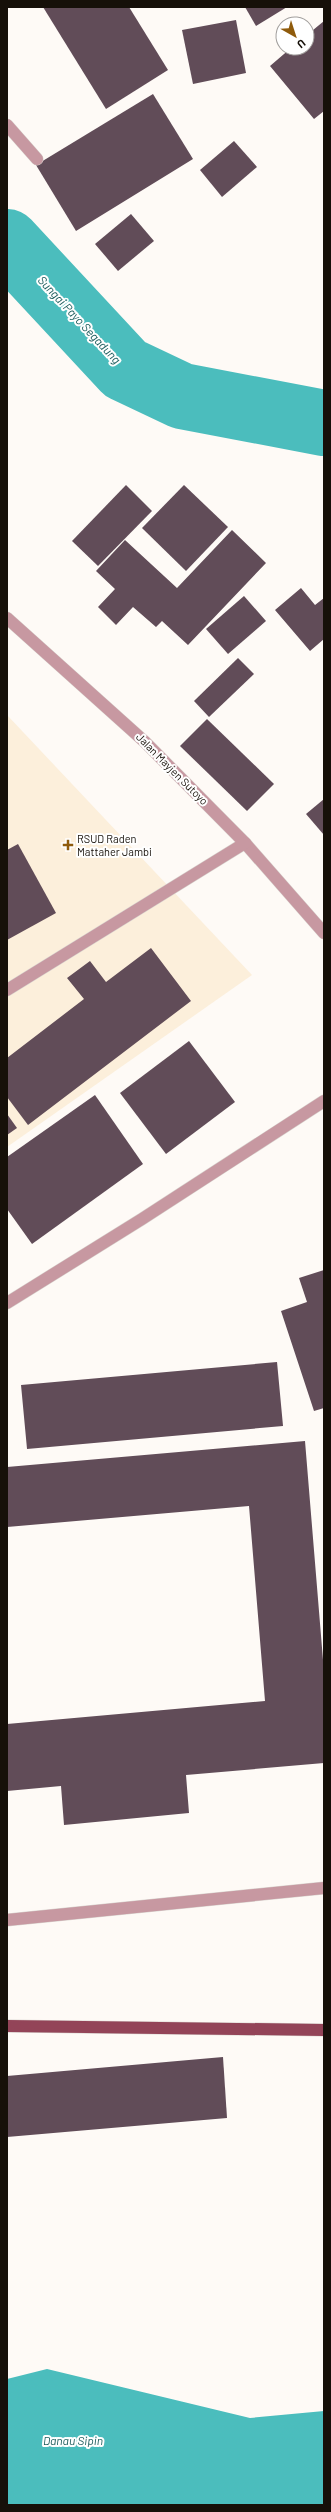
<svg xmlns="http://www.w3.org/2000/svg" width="331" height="2512" font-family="Barlow,sans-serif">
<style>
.medical{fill:#fcefdb}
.water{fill:#4bbdbd}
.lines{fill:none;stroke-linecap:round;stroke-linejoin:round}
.river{stroke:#4bbdbd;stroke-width:66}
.building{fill:#614c58}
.minor-casing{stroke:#d9d5d0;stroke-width:13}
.major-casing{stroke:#d9d5d0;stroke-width:13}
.minor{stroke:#c798a1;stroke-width:12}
.major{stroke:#934458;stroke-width:12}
.poi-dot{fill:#8f5b0c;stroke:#fff;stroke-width:1.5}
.labels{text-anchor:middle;stroke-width:4;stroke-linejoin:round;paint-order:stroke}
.street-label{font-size:11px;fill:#161009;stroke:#fff}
.poi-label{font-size:11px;fill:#161009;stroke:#fff;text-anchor:start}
.water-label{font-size:12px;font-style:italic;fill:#1d5d5d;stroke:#fff}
</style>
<rect width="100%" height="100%" fill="#fefaf6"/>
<path class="medical" d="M7,715L252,975L7,1147Z"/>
<path class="water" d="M47,2369L250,2418L324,2411V2505H7V2379Z"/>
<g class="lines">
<path class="river" d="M7,242L125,369L182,396L324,423"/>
</g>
<g class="building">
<path d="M43,7H129L168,70L106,109Z"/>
<path d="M245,7H287L256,26Z"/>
<path d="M236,20L246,73L193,84L182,30Z"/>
<path d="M324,21V111L314,119L270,66L291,48H307V35Z"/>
<path d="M153,94L193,159L76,231L36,165Z"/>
<path d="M234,141L257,167L222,197L200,170Z"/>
<path d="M131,214L154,241L118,271L95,244Z"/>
<path d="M126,485L152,511L98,566L72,541Z"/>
<path d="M184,485L228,527L186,571L142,528Z"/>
<path d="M232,530L266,563L188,645L162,621L156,627L133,607L116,625L98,607L115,589L96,571L125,540L177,588Z"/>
<path d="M301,588L315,605L324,598V639L310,651L275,610Z"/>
<path d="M244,596L266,621L228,654L206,629Z"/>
<path d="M238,658L254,674L209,717L194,701Z"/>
<path d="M207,719L274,784L247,811L180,746Z"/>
<path d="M324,799V835L306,814Z"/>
<path d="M18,844L56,913L7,940V850Z"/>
<path d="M151,948L191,1001L28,1125L7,1097V1058L84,999L67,978L90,961L106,982Z"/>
<path d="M189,1041L235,1102L166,1154L120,1093Z"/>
<path d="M95,1095L143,1164L32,1244L7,1209V1157Z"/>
<path d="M7,1114L17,1128L7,1135Z"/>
<path d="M324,1270V1408L314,1411L281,1311L307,1302L299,1278Z"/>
<path d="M277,1362L283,1426L27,1449L21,1385Z"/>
<path d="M305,1441L324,1672V1763L186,1775L189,1813L64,1825L61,1786L7,1791V1724L265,1701L249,1506L7,1527V1467Z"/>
<path d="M223,2057L227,2118L7,2137V2076Z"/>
</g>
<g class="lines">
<defs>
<g id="minor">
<path d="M7,125L37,159"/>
<path d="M7,618L145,742L245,843L324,933"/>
<path d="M7,990L245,843"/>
<path d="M7,1303L142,1219L324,1101"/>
<path d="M7,1920L324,1888"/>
</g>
<path id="major" d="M7,2026L324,2030"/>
</defs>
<use href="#minor" class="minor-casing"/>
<use href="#major" class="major-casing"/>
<use href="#minor" class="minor"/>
<use href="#major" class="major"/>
</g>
<path class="poi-dot" d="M66 839h4v4h4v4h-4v4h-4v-4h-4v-4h4z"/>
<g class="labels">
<g class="street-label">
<text transform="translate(172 769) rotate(45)" y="4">Jalan Mayjen Sutoyo</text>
</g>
<g class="poi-label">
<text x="77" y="843">RSUD Raden<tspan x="77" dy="13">Mattaher Jambi</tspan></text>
</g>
<g class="water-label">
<text transform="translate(79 320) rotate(47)" y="4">Sungai Payo Segadung</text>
<text x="73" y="2445">Danau Sipin</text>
</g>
</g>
<rect width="331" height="2512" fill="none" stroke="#161009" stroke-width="16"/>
<g transform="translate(295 36) rotate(141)"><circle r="19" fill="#ffffff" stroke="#a29f9d"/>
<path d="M0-3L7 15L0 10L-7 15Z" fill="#8f5b0c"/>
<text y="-6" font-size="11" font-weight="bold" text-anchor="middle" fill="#161009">U</text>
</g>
</svg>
